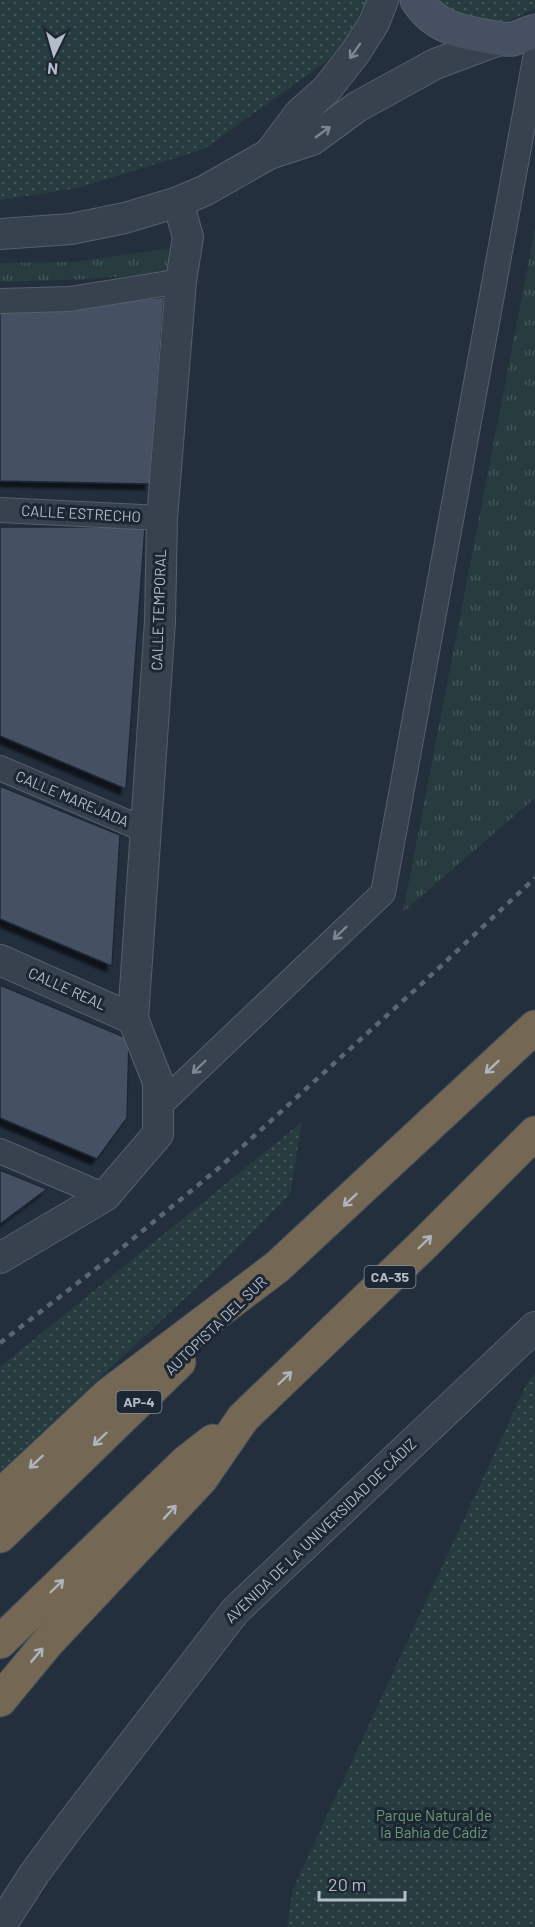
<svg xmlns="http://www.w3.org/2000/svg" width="535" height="1927" font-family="Barlow,sans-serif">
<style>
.grass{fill:url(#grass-tufts)}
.park{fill:url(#park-dots)}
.building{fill:#455162;stroke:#1f2835;stroke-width:1.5;filter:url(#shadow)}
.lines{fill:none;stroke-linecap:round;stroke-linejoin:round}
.minor-casing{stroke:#565f6c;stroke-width:26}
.tertiary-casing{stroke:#565f6c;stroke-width:32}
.secondary-casing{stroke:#565f6c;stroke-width:35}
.motorway-casing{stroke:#434c59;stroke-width:35}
.minor{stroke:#38414e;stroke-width:24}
.tertiary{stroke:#38414e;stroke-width:30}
.secondary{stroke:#465061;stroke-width:33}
.motorway{stroke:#746855;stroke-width:33}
.rail{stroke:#5a6575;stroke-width:4.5;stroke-dasharray:6 6;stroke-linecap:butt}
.oneway{stroke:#7c8592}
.oneway2{stroke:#aeb4bd}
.labels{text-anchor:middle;stroke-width:6;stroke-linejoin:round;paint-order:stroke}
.shield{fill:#1d2633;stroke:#878f9c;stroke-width:1.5}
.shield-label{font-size:14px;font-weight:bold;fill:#b4bcc9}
.street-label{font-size:15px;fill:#b4bcc9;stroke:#1d2633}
.park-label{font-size:15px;fill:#6b9a76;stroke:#1d2633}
</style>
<defs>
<pattern id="grass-tufts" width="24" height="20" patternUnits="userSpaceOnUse" patternTransform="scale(1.5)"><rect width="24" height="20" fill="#263c3f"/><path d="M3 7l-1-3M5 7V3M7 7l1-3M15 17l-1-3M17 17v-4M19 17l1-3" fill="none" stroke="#435659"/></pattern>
<pattern id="park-dots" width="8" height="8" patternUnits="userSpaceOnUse" patternTransform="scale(1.5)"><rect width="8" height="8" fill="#263c3f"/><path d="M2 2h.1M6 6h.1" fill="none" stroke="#435659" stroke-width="1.8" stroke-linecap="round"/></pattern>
<filter id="shadow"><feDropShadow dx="-5.5" dy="5.5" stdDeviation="1.5" flood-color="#0009"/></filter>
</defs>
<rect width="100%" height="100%" fill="#242f3e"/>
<g class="grass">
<path d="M535,229V798L403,912Z"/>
<path d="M179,247L172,272L88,279L0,282V263L74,262Z"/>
</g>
<g class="park">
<path d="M0,0H367L338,53L204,149L78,188L0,200Z"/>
<path d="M438,0H535V8L509,21H478L446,13Z"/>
<path d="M302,1122L290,1194L210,1275L0,1471V1367Z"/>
<path d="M535,1374V1927H287L293,1889L528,1381Z"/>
</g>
<g class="building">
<path d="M164,297L150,484L0,481V310L41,309Z"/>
<path d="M0,527H145L126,789L0,736Z"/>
<path d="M0,786L120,835L112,966L0,919Z"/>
<path d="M0,985L129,1039L127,1118L97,1159L0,1118Z"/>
<path d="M0,1170L47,1189L0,1224Z"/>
</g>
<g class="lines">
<defs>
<g id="minor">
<path d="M0,301L70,299L181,281"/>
<path d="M0,510L162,518"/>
<path d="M0,768L145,830"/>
<path d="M158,1107L383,893L535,59"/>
<path d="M0,1151L105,1196"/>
</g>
<g id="tertiary">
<path d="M269,154L299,114L326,90L355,53L374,23L383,0"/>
<path d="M0,234L71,229L125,218L178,202L204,191L269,154L312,140L357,107L435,64L502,39"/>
<path d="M0,960L133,1019"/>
<path d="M0,1258L105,1196L158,1134V1082L133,1019L160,621L162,518L181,281L188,237L178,202"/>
<path d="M0,1927L34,1874L68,1828L235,1611L535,1327"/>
</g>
<path id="secondary" d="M417,0C434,26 456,31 485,36C494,38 504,40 513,39C520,37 528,33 535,31"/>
<g id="motorway">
<path d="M0,1496L108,1395L277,1267L535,1027"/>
<path d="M0,1536L179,1362"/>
<path d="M0,1642L186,1462L213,1441"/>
<path d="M0,1700L47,1643L201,1479L243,1418L424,1244L535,1133"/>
</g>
</defs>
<use href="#minor" class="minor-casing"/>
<use href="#tertiary" class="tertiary-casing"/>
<use href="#secondary" class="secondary-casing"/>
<use href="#motorway" class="motorway-casing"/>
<use href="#minor" class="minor"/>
<use href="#tertiary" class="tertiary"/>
<use href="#secondary" class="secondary"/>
<use href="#motorway" class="motorway"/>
<path class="rail" d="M0,1343L106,1261L220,1167L427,979L535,878"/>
</g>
<defs><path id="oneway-shaft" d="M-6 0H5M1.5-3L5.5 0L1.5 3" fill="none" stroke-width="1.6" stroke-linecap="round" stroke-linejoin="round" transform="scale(1.5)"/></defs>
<g class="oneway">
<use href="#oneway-shaft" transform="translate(355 51) rotate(125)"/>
<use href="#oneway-shaft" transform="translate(323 132) rotate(-36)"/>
<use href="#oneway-shaft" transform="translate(340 933) rotate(136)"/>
<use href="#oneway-shaft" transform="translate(199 1067) rotate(136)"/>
</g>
<g class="oneway2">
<use href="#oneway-shaft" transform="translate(492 1067) rotate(137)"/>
<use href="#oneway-shaft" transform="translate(350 1200) rotate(137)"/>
<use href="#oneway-shaft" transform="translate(425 1242) rotate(-44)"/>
<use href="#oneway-shaft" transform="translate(285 1378) rotate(-44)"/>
<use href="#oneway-shaft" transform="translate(100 1439) rotate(136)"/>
<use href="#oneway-shaft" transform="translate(36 1462) rotate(137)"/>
<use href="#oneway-shaft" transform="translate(170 1512) rotate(-47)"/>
<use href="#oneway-shaft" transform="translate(57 1586) rotate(-44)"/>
<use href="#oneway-shaft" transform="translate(37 1655) rotate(-50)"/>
</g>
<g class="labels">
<g class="shield">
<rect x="364.5" y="1266" width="51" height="22" rx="4.5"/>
<rect x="116.5" y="1391" width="45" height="22" rx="4.5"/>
</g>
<g class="shield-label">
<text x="390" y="1282">CA-35</text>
<text x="139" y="1407">AP-4</text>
</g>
<g class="street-label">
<text transform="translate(81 514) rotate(3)" y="5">CALLE ESTRECHO</text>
<text transform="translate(159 610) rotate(-88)" y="5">CALLE TEMPORAL</text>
<text transform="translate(72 799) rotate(23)" y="5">CALLE MAREJADA</text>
<text transform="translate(67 989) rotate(24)" y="5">CALLE REAL</text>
<text transform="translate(216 1326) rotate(-44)" y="5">AUTOPISTA DEL SUR</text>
<text transform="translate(321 1531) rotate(-44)" y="5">AVENIDA DE LA UNIVERSIDAD DE CÁDIZ</text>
</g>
<g class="park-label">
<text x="434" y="1821">Parque Natural de<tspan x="434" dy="17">la Bahía de Cádiz</tspan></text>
</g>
</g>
<g transform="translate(54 54) rotate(185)" stroke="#1d2633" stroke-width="4.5" paint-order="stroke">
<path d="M0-4.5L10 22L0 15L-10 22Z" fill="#b4bcc9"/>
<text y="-9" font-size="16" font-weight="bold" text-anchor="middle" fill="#b4bcc9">N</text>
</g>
<path d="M319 1891v9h86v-9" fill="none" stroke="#b4bcc9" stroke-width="3"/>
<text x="328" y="1891" font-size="18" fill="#b4bcc9" stroke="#1d2633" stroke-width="4.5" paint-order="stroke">20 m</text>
</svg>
